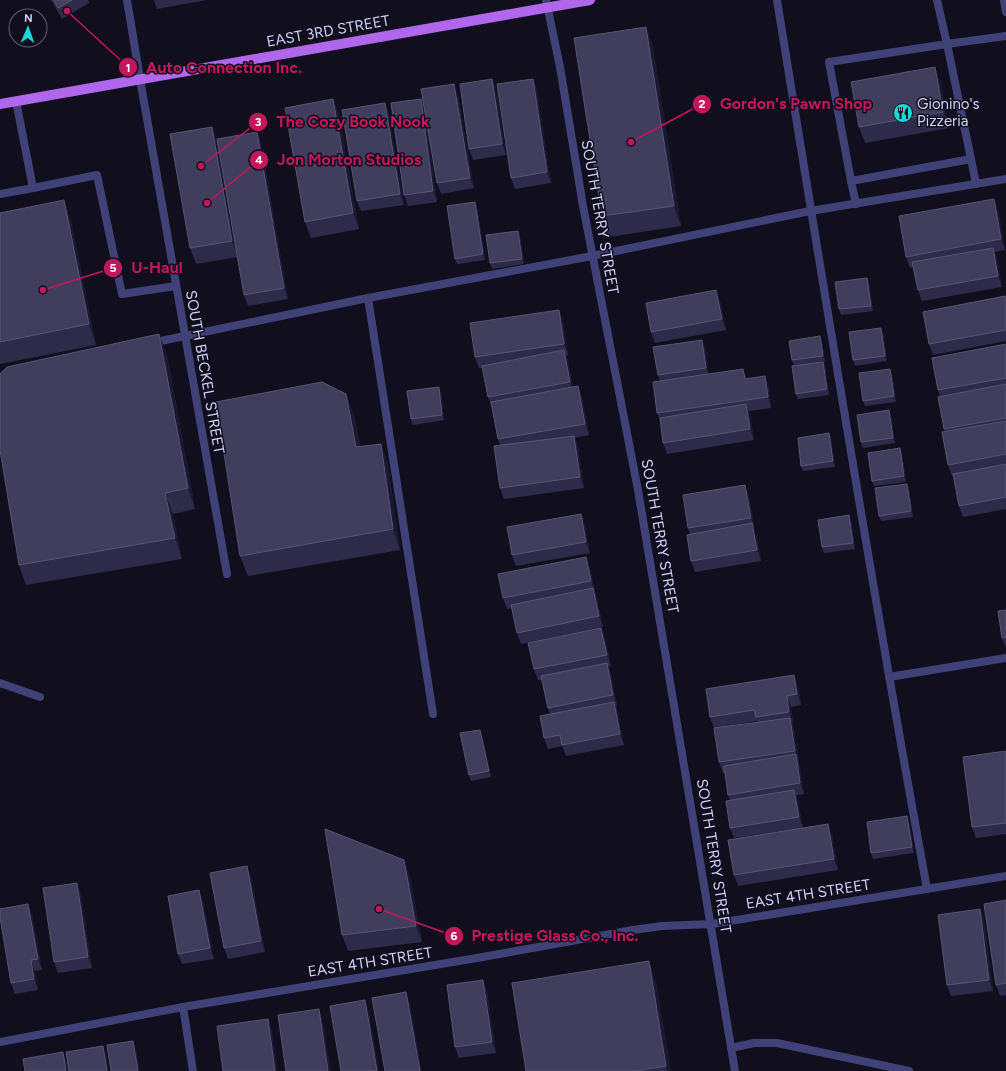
<svg xmlns="http://www.w3.org/2000/svg" width="1006" height="1071" font-family="Figtree,sans-serif">
<style>
.lines{fill:none;stroke-linecap:round;stroke-linejoin:round}
.service{stroke:#404277;stroke-width:8}
.minor{stroke:#404277;stroke-width:8}
.primary{stroke:#b067eb;stroke-width:10}
.wall{fill:#2e2b4a}
.shaded-wall{fill:#1b1831}
.building{fill:#403d5d;stroke:#575475}
.labels{text-anchor:middle;stroke-width:3;stroke-linejoin:round;paint-order:stroke}
.street-label{font-size:15px;fill:#d4d2f9;stroke:#110f1e}
.poi-label{font-size:15px;fill:#d4d2f9;stroke:#110f1e;text-anchor:start}
.leader{fill:none;stroke:#c2185b;stroke-width:1.5}
.callout-dot{fill:#c2185b;stroke:#110f1e;stroke-width:1.5}
.mark-label{font-size:12px;text-anchor:middle;font-weight:bold;fill:#fff}
.callout-label{font-size:16px;text-anchor:middle;font-weight:bold;fill:#c2185b;stroke:#110f1e;stroke-width:3;stroke-linejoin:round;paint-order:stroke}
</style>
<rect width="100%" height="100%" fill="#110f1e"/>
<g class="lines">
<g class="service">
<path d="M777,0C825,297 873,593 927,889"/>
<path d="M937,0L947,44L1006,36"/>
<path d="M947,44L971,159L851,181L829,62Z"/>
<path d="M16,101L33,188L97,175L122,294L176,286"/>
<path d="M971,159L976,184"/>
<path d="M851,181L856,204"/>
<path d="M0,194L33,188"/>
<path d="M368,298L433,714"/>
<path d="M151,343L368,298L592,256L810,211L1006,179"/>
<path d="M889,677L1006,658"/>
<path d="M0,683L40,697"/>
<path d="M731,1048L754,1043H777L909,1071"/>
</g>
<g class="minor">
<path d="M127,0L140,79L227,574"/>
<path d="M546,0L560,67L583,206L638,490L735,1071"/>
<path d="M1004,0L1006,12"/>
<path d="M183,1007L193,1071"/>
<path d="M0,1042L183,1007L477,958L633,930L662,926L712,924L1006,876"/>
</g>
<path class="primary" d="M0,104L590,0"/>
</g>
<g class="wall">
<path d="M51,0H88L89,3L62,19Z"/>
<path d="M154,0H207L157,9Z"/>
<path d="M646,27L653,47L681,226L609,237L602,216Z"/>
<path d="M492,79L496,90L506,155L473,160L469,149Z"/>
<path d="M533,79L537,90L551,183L515,189L511,178Z"/>
<path d="M941,83L949,128L865,143L859,127Z"/>
<path d="M458,95L474,188L441,194L437,183Z"/>
<path d="M333,99L339,115L359,229L311,238L305,222Z"/>
<path d="M421,99L425,110L437,202L408,206L404,195Z"/>
<path d="M385,103L389,114L404,205L361,211L357,201Z"/>
<path d="M257,132L261,143L288,299L248,306L244,295L238,257L196,264L190,248L218,143Z"/>
<path d="M994,199L998,210L1005,250L995,252L997,259L1002,287L922,301L918,290L913,267L910,268L906,257Z"/>
<path d="M64,200L71,221L96,345L0,364V213Z"/>
<path d="M475,202L477,207L485,260L457,264L455,259Z"/>
<path d="M518,231L520,237L524,264L492,269L490,263Z"/>
<path d="M867,278L869,283L873,311L841,315L839,309Z"/>
<path d="M1006,299V341L933,355L929,344Z"/>
<path d="M720,301L726,330L655,343L651,332Z"/>
<path d="M563,321L568,355L566,356L568,361L573,387L578,386L582,397L589,435L575,438L578,447L584,488L504,499L500,488V445L498,439L492,408L488,397L482,368H479L475,357Z"/>
<path d="M883,333L887,361L855,366L853,360Z"/>
<path d="M702,340L706,351L709,374L743,369L747,379L765,376L769,387L771,408L749,411L750,415L754,440L667,454L663,443L660,420L657,413L660,381L658,375Z"/>
<path d="M822,342L825,362H824L825,367L829,395L798,399L796,394L794,366L792,360Z"/>
<path d="M1006,344V509L963,517L959,506L953,476H952L948,465L945,432L944,429L940,396L938,390Z"/>
<path d="M167,355L195,509L173,514L182,559L26,585L19,565Z"/>
<path d="M890,369L892,374L896,402L865,406L863,401Z"/>
<path d="M441,392L444,420L413,425L411,419Z"/>
<path d="M889,410L891,416L895,443L863,448L861,442Z"/>
<path d="M354,415L360,446L381,444L388,465L400,550L248,576L240,556Z"/>
<path d="M829,433L831,439L835,467L803,471L801,466Z"/>
<path d="M900,448L902,454L906,482L874,486L872,481Z"/>
<path d="M907,484L909,489L913,517L881,521L879,516Z"/>
<path d="M745,485L749,496L754,529L756,534L761,561L695,572L691,561L690,534L688,528Z"/>
<path d="M581,514L585,525L590,553L516,566L512,555Z"/>
<path d="M849,515L851,521L855,549L824,553L822,547Z"/>
<path d="M590,568L595,592L597,599L603,627L521,644L517,633L512,608L507,609L503,598Z"/>
<path d="M1006,610V648L1002,638Z"/>
<path d="M605,639L611,666H608L611,674L617,706H616L618,713L624,745L566,756L562,746L548,749L544,738L550,714L548,708L542,680H538L534,669Z"/>
<path d="M794,675L798,686L801,705L791,707L793,723H792L794,729L799,762L804,794L796,795L798,801L803,828L734,838L730,828V800L728,795L725,773H723L719,762L758,723L757,721L714,728L710,717Z"/>
<path d="M480,730L482,735L491,777L471,781L469,775Z"/>
<path d="M1006,751V834L976,838L972,827Z"/>
<path d="M907,816L909,822L914,853L873,859L871,853Z"/>
<path d="M832,835L838,870L738,886L734,875Z"/>
<path d="M247,866L251,877L265,952L228,959L224,948Z"/>
<path d="M410,876L422,942L348,951L342,935Z"/>
<path d="M81,894L92,968L58,973L54,962Z"/>
<path d="M1006,900V995L1000,996L996,985Z"/>
<path d="M203,901L214,959L182,964L178,954Z"/>
<path d="M980,909L984,920L993,991L951,996L947,985Z"/>
<path d="M32,915L42,970L35,971L38,990L15,994L11,983Z"/>
<path d="M483,980L487,991L496,1053L459,1058L455,1047Z"/>
<path d="M656,982L671,1071H526Z"/>
</g>
<g class="shaded-wall">
<path d="M646,27L653,47L681,226L674,206Z"/>
<path d="M935,67L941,83L949,128L943,112Z"/>
<path d="M492,79L496,90L506,155L502,144Z"/>
<path d="M533,79L537,90L551,183L547,172Z"/>
<path d="M454,84L458,95L474,188L470,178Z"/>
<path d="M333,99L339,115L359,229L353,213Z"/>
<path d="M421,99L425,110L437,202L433,191Z"/>
<path d="M385,103L389,114L404,205L400,194Z"/>
<path d="M212,127L218,143L238,257L232,241Z"/>
<path d="M257,132L261,143L288,299L284,288Z"/>
<path d="M994,199L998,210L1005,250L1001,239Z"/>
<path d="M64,200L71,221L96,345L89,324Z"/>
<path d="M475,202L477,207L485,260L483,254Z"/>
<path d="M518,231L520,237L524,264L522,259Z"/>
<path d="M993,248L997,259L1002,287L998,276Z"/>
<path d="M867,278L869,283L873,311L871,306Z"/>
<path d="M716,290L720,301L726,330L722,319Z"/>
<path d="M559,310L563,321L568,355L564,344Z"/>
<path d="M881,328L883,333L887,361L885,356Z"/>
<path d="M159,334L167,355L195,509L188,488Z"/>
<path d="M820,336L822,342L825,362L823,356Z"/>
<path d="M702,340L706,351L710,379L706,368Z"/>
<path d="M564,350L568,361L574,393L570,382Z"/>
<path d="M823,362L825,367L829,395L827,389Z"/>
<path d="M743,369L747,380L745,379Z"/>
<path d="M890,369L892,374L896,402L894,396Z"/>
<path d="M765,376L769,387L771,408L768,397Z"/>
<path d="M578,386L582,397L589,435L585,424Z"/>
<path d="M439,387L441,392L444,420L442,415Z"/>
<path d="M346,394L354,415L363,467L356,447Z"/>
<path d="M746,404L750,415L754,440L750,429Z"/>
<path d="M889,410L891,416L895,443L893,438Z"/>
<path d="M829,433L831,439L835,467L833,461Z"/>
<path d="M574,436L578,447L584,488L580,477Z"/>
<path d="M381,444L388,465L400,550L393,529Z"/>
<path d="M900,448L902,454L906,482L904,476Z"/>
<path d="M907,484L909,489L913,517L911,511Z"/>
<path d="M745,485L749,496L755,529L751,518Z"/>
<path d="M165,493L173,514L182,559L175,538Z"/>
<path d="M581,514L585,525L590,553L586,542Z"/>
<path d="M849,515L851,521L855,549L853,543Z"/>
<path d="M752,523L756,534L761,561L757,550Z"/>
<path d="M586,557L590,568L595,592L591,581Z"/>
<path d="M593,588L597,599L603,627L599,616Z"/>
<path d="M601,628L605,639L611,666L607,655Z"/>
<path d="M607,663L611,674L617,706L613,695Z"/>
<path d="M794,675L798,686L801,705L797,694Z"/>
<path d="M787,696L791,707L793,723L789,712Z"/>
<path d="M614,702L618,713L624,745L620,734Z"/>
<path d="M790,718L794,729L799,762L795,751Z"/>
<path d="M480,730L482,735L491,777L489,771Z"/>
<path d="M796,754L800,765L804,794L800,783Z"/>
<path d="M794,790L798,801L803,828L799,817Z"/>
<path d="M907,816L909,822L914,853L912,847Z"/>
<path d="M828,824L832,835L838,870L834,859Z"/>
<path d="M404,860L410,876L422,942L416,926Z"/>
<path d="M247,866L251,877L265,952L261,941Z"/>
<path d="M77,883L81,894L92,968L88,957Z"/>
<path d="M199,890L203,901L214,959L210,948Z"/>
<path d="M28,904L32,915L42,970L38,959Z"/>
<path d="M980,909L984,920L993,991L989,980Z"/>
<path d="M31,960L35,971L38,990L34,979Z"/>
<path d="M649,961L656,982L671,1071H667L666,1066Z"/>
<path d="M483,980L487,991L496,1053L492,1042Z"/>
<path d="M406,992L410,1003L422,1071H420Z"/>
<path d="M365,1000L369,1011L379,1071H377Z"/>
<path d="M319,1009L323,1020L331,1071H328Z"/>
<path d="M268,1019L272,1030L278,1071H275Z"/>
<path d="M133,1041L137,1052L140,1071H138Z"/>
<path d="M103,1046L107,1057L109,1071H107Z"/>
<path d="M63,1052L67,1063L68,1071H66Z"/>
</g>
<g class="building">
<path d="M54,0H72L58,8Z"/>
<path d="M646,27L674,206L602,216L574,38Z"/>
<path d="M935,67L943,112L859,127L851,82Z"/>
<path d="M492,79L502,144L469,149L460,84Z"/>
<path d="M533,79L547,172L511,178L497,84Z"/>
<path d="M454,84L470,178L437,183L421,89Z"/>
<path d="M333,99L353,213L305,222L285,108Z"/>
<path d="M421,99L433,191L404,195L391,103Z"/>
<path d="M385,103L400,194L357,201L342,110Z"/>
<path d="M212,127L232,241L190,248L170,134Z"/>
<path d="M257,132L284,288L244,295L217,139Z"/>
<path d="M994,199L1001,239L906,257L899,216Z"/>
<path d="M64,200L89,324L0,342V213Z"/>
<path d="M475,202L483,254L455,259L447,206Z"/>
<path d="M518,231L522,259L490,263L486,235Z"/>
<path d="M993,248L998,276L918,290L912,262Z"/>
<path d="M867,278L871,306L839,309L835,282Z"/>
<path d="M716,290L722,319L651,332L646,303Z"/>
<path d="M1005,296L1006,301V330L929,344L923,312Z"/>
<path d="M559,310L564,344L475,357L470,323Z"/>
<path d="M881,328L885,356L853,360L849,332Z"/>
<path d="M159,334L188,488L165,493L175,538L19,565L0,450V374L7,367Z"/>
<path d="M820,336L823,356L792,360L789,341Z"/>
<path d="M702,340L706,368L658,375L653,347Z"/>
<path d="M1006,344V378L938,390L932,358Z"/>
<path d="M564,350L570,382L488,397L482,366Z"/>
<path d="M823,362L827,389L796,394L792,366Z"/>
<path d="M743,369L745,379L765,376L768,397L657,413L653,382Z"/>
<path d="M890,369L894,396L863,401L859,373Z"/>
<path d="M322,382L346,394L356,447L381,444L393,529L240,556L216,402Z"/>
<path d="M1006,384V418L944,429L938,397Z"/>
<path d="M578,386L585,424L498,439L491,402Z"/>
<path d="M439,387L442,415L411,419L407,391Z"/>
<path d="M746,404L750,429L663,443L660,418Z"/>
<path d="M889,410L893,438L861,442L857,415Z"/>
<path d="M1006,421V454L948,465L942,432Z"/>
<path d="M829,433L833,461L801,466L798,438Z"/>
<path d="M574,436L580,477L500,488L494,446Z"/>
<path d="M900,448L904,476L872,481L868,453Z"/>
<path d="M1006,464V497L959,506L953,474Z"/>
<path d="M907,484L911,511L879,516L875,488Z"/>
<path d="M745,485L751,518L688,528L683,495Z"/>
<path d="M581,514L586,542L512,555L507,527Z"/>
<path d="M849,515L853,543L822,547L818,520Z"/>
<path d="M752,523L757,550L691,561L687,535Z"/>
<path d="M586,557L591,581L503,598L498,574Z"/>
<path d="M593,588L599,616L517,633L511,605Z"/>
<path d="M1006,610V637L1002,638L998,611Z"/>
<path d="M601,628L607,655L534,669L528,643Z"/>
<path d="M607,663L613,695L548,708L541,676Z"/>
<path d="M794,675L797,694L787,696L789,712L756,717L754,710L710,717L706,689Z"/>
<path d="M614,702L620,734L562,745L560,735L544,738L540,716Z"/>
<path d="M790,718L795,751L719,762L714,728Z"/>
<path d="M480,730L489,771L469,775L460,733Z"/>
<path d="M1006,751V823L972,827L963,757Z"/>
<path d="M796,754L800,783L728,795L724,766Z"/>
<path d="M794,790L799,817L730,828L726,801Z"/>
<path d="M907,816L912,847L871,853L867,822Z"/>
<path d="M828,824L834,859L734,875L728,840Z"/>
<path d="M325,829L404,860L416,926L342,935Z"/>
<path d="M247,866L261,941L224,948L210,873Z"/>
<path d="M77,883L88,957L54,962L43,888Z"/>
<path d="M199,890L210,948L178,954L168,896Z"/>
<path d="M1006,900V983L996,985L984,904Z"/>
<path d="M28,904L38,959L31,960L34,979L11,983L0,917V909Z"/>
<path d="M980,909L989,980L947,985L938,915Z"/>
<path d="M649,961L666,1066L635,1071H526L512,983Z"/>
<path d="M483,980L492,1042L455,1047L447,985Z"/>
<path d="M406,992L420,1071H385L372,998Z"/>
<path d="M365,1000L377,1071H341L330,1006Z"/>
<path d="M319,1009L328,1071H286L278,1015Z"/>
<path d="M268,1019L275,1071H223L217,1026Z"/>
<path d="M133,1041L138,1071H111L107,1045Z"/>
<path d="M103,1046L107,1071H69L66,1052Z"/>
<path d="M63,1052L66,1071H25L23,1059Z"/>
</g>
<defs>
<symbol id="restaurant-disc" viewBox="-11 -11 22 22"><circle r="9.5" fill="#1cd6db" stroke="#110f1e"/><path d="M-5-6h1v4h1v-4h1v4h1v-4h1v5L-1.5 .5V6h-2V.5L-5-1ZM5-6V6H3V1.5H1.5Q1.5-4 5-6Z" fill="#111"/></symbol>
</defs>
<g fill-rule="evenodd">
<use href="#restaurant-disc" x="892" y="102" width="22" height="22"/>
</g>
<g class="labels">
<g class="street-label">
<text transform="translate(328 31) rotate(-10)" y="5">EAST 3RD STREET</text>
<text transform="translate(600 217) rotate(80)" y="5">SOUTH TERRY STREET</text>
<text transform="translate(205 372) rotate(80)" y="5">SOUTH BECKEL STREET</text>
<text transform="translate(660 536) rotate(80)" y="5">SOUTH TERRY STREET</text>
<text transform="translate(714 856) rotate(81)" y="5">SOUTH TERRY STREET</text>
<text transform="translate(808 894) rotate(-9)" y="5">EAST 4TH STREET</text>
<text transform="translate(370 962) rotate(-9)" y="5">EAST 4TH STREET</text>
</g>
<g class="poi-label">
<text x="917" y="109">Gionino's<tspan x="917" dy="17">Pizzeria</tspan></text>
</g>
</g>
<path class="leader" d="M67 11L128 67M631 142L702 104M201 166L258 122M207 203L259 160M43 290L113 268M379 909L454 936"/>
<g class="callout-dot">
<circle cx="67" cy="11" r="4"/>
<circle cx="631" cy="142" r="4"/>
<circle cx="201" cy="166" r="4"/>
<circle cx="207" cy="203" r="4"/>
<circle cx="43" cy="290" r="4"/>
<circle cx="379" cy="909" r="4"/>
<circle cx="128" cy="67" r="10"/>
<circle cx="702" cy="104" r="10"/>
<circle cx="258" cy="122" r="10"/>
<circle cx="259" cy="160" r="10"/>
<circle cx="113" cy="268" r="10"/>
<circle cx="454" cy="936" r="10"/>
</g>
<g class="mark-label">
<text x="128" y="72">1</text>
<text x="702" y="108">2</text>
<text x="258" y="126">3</text>
<text x="259" y="164">4</text>
<text x="113" y="272">5</text>
<text x="454" y="940">6</text>
</g>
<g class="callout-label">
<text x="224" y="73">Auto Connection Inc.</text>
<text x="796" y="109">Gordon's Pawn Shop</text>
<text x="353" y="127">The Cozy Book Nook</text>
<text x="349" y="165">Jon Morton Studios</text>
<text x="157" y="273">U-Haul</text>
<text x="555" y="941">Prestige Glass Co., Inc.</text>
</g>
<g transform="translate(28 28) rotate(2)"><circle r="19" fill="#110f1e" stroke="#5f5d76"/>
<path d="M0-3L7 15L0 10L-7 15Z" fill="#1cd6db"/>
<text y="-6" font-size="11" font-weight="bold" text-anchor="middle" fill="#d4d2f9">N</text>
</g>
</svg>
